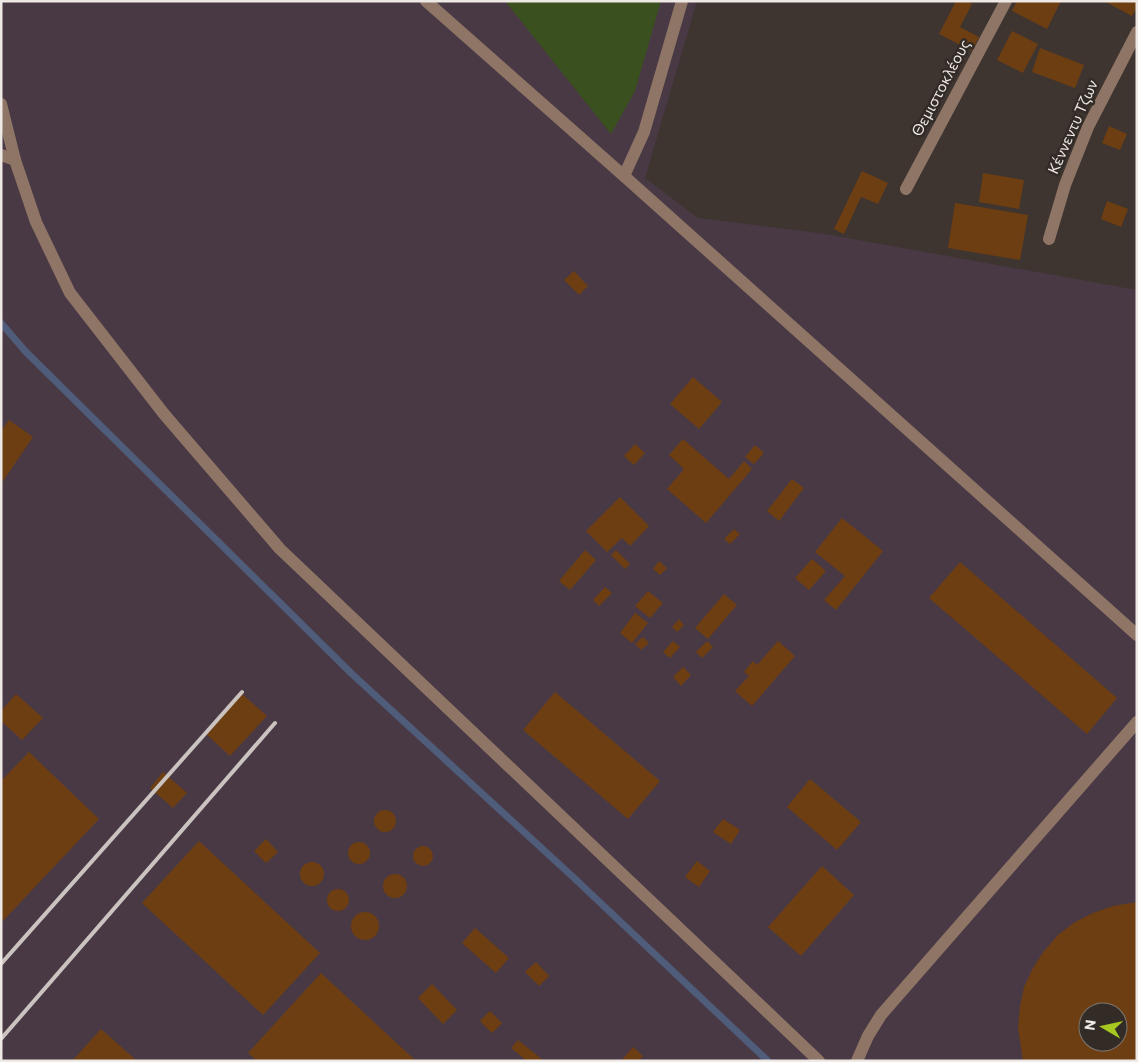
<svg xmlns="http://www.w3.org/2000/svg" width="1138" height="1062" font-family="Commissioner,sans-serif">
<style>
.industrial{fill:#493945;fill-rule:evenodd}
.green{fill:#3a501e}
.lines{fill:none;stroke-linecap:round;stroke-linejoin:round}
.stream{stroke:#4f5c7a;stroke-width:7}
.building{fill:#6d3e12;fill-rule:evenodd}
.minor{stroke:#8e7566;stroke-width:12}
.rail{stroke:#cac3c0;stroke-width:4}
.labels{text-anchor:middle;stroke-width:5;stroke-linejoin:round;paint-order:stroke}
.street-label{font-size:15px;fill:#efe9e6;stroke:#332b26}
</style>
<rect width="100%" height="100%" fill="#3e3530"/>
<path class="industrial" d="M1,1H697L645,178L698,218L825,234L1137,290V1061H1ZM1088,1012H1118V1042H1088Z"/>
<path class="green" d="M505,1H661L635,91L611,134Z"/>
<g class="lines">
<path class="stream" d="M1,323L26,352L352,674L573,877L768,1061"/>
</g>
<g class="building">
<path d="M956,1H966L972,4L960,27L979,37L972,51L939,34Z"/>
<path d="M1017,1H1061L1047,29L1012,11Z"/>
<path d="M1104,1H1137V7L1132,16Z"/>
<path d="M1012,31L1038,44L1023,73L997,60Z"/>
<path d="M1040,48L1084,65L1075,88L1032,72Z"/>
<path d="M1109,126L1127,134L1120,150L1102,143Z"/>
<path d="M862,171L888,183L878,204L861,197L844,234L834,229Z"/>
<path d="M983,173L1024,180L1019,209L979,202Z"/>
<path d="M1107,201L1128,209L1121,227L1101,219Z"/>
<path d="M955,203L1028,215L1020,260L948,248Z"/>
<path d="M574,271L588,286L579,295L564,280Z"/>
<path d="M693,377L722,402L699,429L670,404Z"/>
<path d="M9,420L33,437L1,484V431Z"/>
<path d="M683,439L729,479L744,461L752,469L706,523L667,489L684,469L669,455Z"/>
<path d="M635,444L645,453L634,465L624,456Z"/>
<path d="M755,445L764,453L754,464L745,457Z"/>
<path d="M792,479L804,488L779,521L767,511Z"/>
<path d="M620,497L649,526L630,546L622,538L607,552L586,531Z"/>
<path d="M842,518L883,551L836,610L824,600L845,576L815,552Z"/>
<path d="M734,529L740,534L730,544L724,539Z"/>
<path d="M585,550L596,560L570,590L559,581Z"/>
<path d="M616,550L630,564L625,569L611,555Z"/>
<path d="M812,559L826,571L809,590L795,578Z"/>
<path d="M659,561L667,568L660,575L653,569Z"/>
<path d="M960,562L1117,698L1087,734L929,598Z"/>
<path d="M605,587L612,593L599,606L593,600Z"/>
<path d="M648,591L663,603L650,618L635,606Z"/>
<path d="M724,594L737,605L708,639L695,628Z"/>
<path d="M635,613L648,623L632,643L620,633Z"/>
<path d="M679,619L684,625L677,632L672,627Z"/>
<path d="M643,637L649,643L641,650L635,644Z"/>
<path d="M673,641L680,647L670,658L663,652Z"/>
<path d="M707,641L713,647L702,658L696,652Z"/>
<path d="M778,641L795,656L752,706L735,691L749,676L744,672L753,661L757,665Z"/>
<path d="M683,667L691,675L681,686L673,677Z"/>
<path d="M555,692L660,781L628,819L523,730Z"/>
<path d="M16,694L43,718L22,740L1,721V711Z"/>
<path d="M242,694L267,716L230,756L206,734Z"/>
<path d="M29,752L99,819L1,923V781Z"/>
<path d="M163,772L187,793L173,808L150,788Z"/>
<path d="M810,779L861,822L837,850L787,807Z"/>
<circle cx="385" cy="821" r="11"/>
<path d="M723,819L740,830L731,844L713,832Z"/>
<path d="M266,839L278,852L266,863L254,851Z"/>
<path d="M199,841L320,953L263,1015L142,903Z"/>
<circle cx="359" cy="853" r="11"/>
<circle cx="423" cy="856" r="10"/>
<path d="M697,861L710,871L699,887L685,877Z"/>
<circle cx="312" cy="874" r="12"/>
<path d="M822,866L854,895L801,956L768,927Z"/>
<circle cx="395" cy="886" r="12"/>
<circle cx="338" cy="900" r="11"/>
<path d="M1137,902V1061H1023L1018,1028L1020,1007L1024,987L1033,968L1044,951L1058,935L1075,922L1093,913L1113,906ZM1088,1012H1118V1042H1088Z"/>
<circle cx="365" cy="926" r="14"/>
<path d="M475,928L509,958L496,973L462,943Z"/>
<path d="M536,962L549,976L539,986L525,972Z"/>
<path d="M321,973L416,1061H257L248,1053Z"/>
<path d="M432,984L457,1010L443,1024L418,998Z"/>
<path d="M490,1011L502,1023L492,1033L480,1021Z"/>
<path d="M101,1029L137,1061H72Z"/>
<path d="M518,1040L544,1061H527L511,1048Z"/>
<path d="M633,1047L643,1056L638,1061H621Z"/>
</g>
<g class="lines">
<g class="minor">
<path d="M426,1L624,176L1137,635"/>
<path d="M1,104L15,160"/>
<path d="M1,155L15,160L36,222L70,293L164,414L280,549L819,1061"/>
<path d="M624,176L644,132L682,1"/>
<path d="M906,189L1006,1"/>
<path d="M1049,239L1065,185L1088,127L1137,32"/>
<path d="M857,1061L868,1036L881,1015L1137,722"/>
</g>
<g class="rail">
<path d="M1,964L242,692"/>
<path d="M1,1039L275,723"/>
</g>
</g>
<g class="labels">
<g class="street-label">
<text transform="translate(941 88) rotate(-62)" y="5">Θεμιστοκλέους</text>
<text transform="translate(1073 127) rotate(-66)" y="5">Κέννεντυ Τζων</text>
</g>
</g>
<rect width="1138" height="1062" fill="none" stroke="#efe9e6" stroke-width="5"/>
<g transform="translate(1103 1027) rotate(279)"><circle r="24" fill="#332b26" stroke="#7e7773"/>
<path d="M0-4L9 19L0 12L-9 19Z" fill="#a6c820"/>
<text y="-8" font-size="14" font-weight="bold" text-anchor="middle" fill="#efe9e6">N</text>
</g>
</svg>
